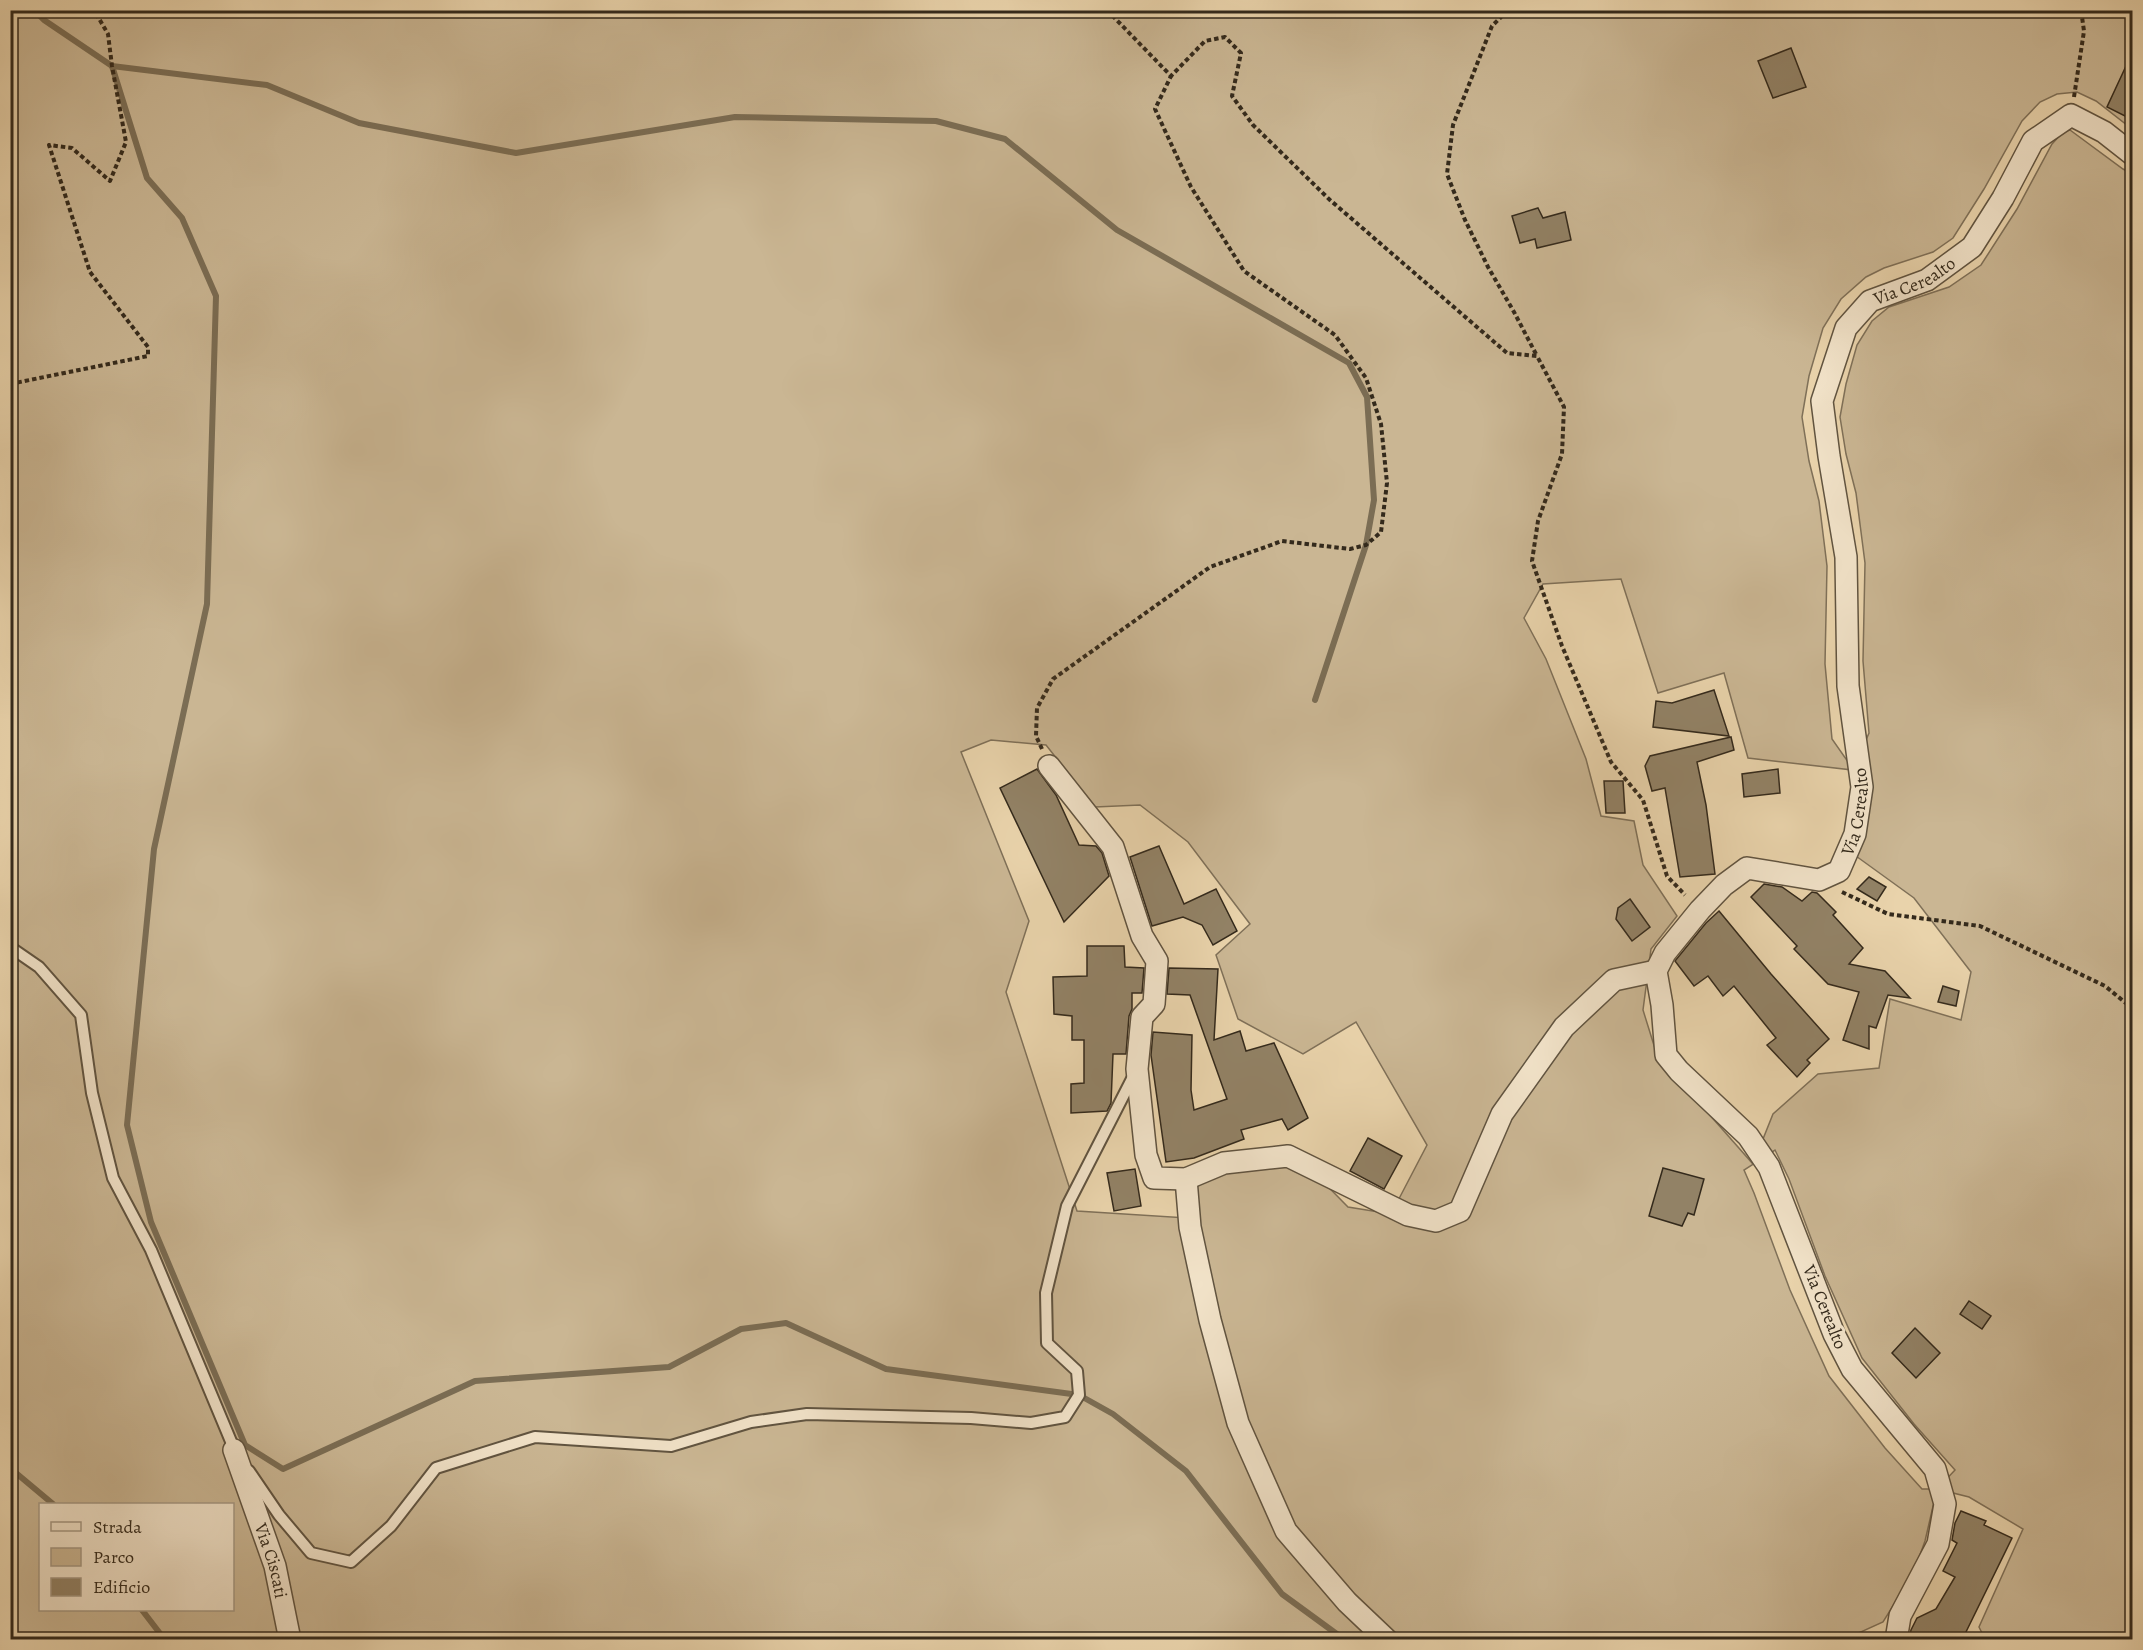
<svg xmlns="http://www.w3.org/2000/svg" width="2143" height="1650" font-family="Alegreya,serif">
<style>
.green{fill:#cab693;stroke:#7f7058;stroke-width:1.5;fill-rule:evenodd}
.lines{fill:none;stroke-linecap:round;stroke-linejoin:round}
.stream{stroke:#7b6d54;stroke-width:6}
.building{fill:#928266;stroke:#342a1c;stroke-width:1.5}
.lane-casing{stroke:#615440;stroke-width:14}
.street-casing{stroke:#615440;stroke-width:24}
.path{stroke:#342a1c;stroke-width:4;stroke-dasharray:4.5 3;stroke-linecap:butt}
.lane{stroke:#f1e2c8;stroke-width:10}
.street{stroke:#f1e2c8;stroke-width:21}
.labels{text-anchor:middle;stroke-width:6;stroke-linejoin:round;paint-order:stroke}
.street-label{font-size:18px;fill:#342a1c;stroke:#f1e2c8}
</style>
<rect width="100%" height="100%" fill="#e9d3ab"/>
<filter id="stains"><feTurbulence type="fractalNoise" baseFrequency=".00333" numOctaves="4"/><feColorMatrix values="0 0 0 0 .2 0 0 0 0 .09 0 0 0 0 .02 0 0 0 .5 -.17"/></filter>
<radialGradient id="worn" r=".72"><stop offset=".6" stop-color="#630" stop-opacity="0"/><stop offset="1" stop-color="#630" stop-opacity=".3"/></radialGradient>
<path class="green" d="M11,11H2132V129L2096,101L2077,92L2057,94L2040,102L2022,121L1984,189L1953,238L1933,252L1884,268L1866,277L1841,299L1823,328L1809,376L1802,417L1809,461L1819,501L1827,566L1825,664L1832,739L1853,769L1869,733L1863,661L1865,563L1856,493L1846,454L1840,417L1846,384L1857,345L1872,321L1889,307L1949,287L1981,265L2017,209L2052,144L2063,132L2070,130L2123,169L2132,174V1639H1985L1979,1627L2023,1529L1969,1497L1937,1489L1925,1541L1913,1574L1883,1622L1854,1635L1852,1639L11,1640ZM1621,579L1658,693L1724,673L1748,758L1852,770L1849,851L1914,898L1971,972L1961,1020L1890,999L1879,1068L1818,1074L1773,1114L1753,1164L1657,1055L1643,1010L1651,949L1677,916L1643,865L1634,821L1601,816L1586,759L1546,659L1524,618L1543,584ZM991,740L1046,745L1095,807L1140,805L1188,842L1250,924L1216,955L1238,1019L1303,1054L1356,1022L1427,1145L1391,1214L1348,1207L1287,1145L1180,1178L1187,1218L1077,1211L1006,992L1029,921L961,752ZM1775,1150L1789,1179L1825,1276L1862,1358L1914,1424L1955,1470L1937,1489H1922L1885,1448L1829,1376L1790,1290L1754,1193L1744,1170ZM40,1504H232V1610H40Z"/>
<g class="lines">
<g class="stream">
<path d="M34,10L44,20L112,66L267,85L359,123L516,153L735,117L936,121L1005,139L1117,230L1349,363L1367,397L1374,500L1366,545L1315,700"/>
<path d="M112,66L147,178L182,218L216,296L207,604L154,849L127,1125L151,1222L245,1445L283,1469L475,1381L669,1367L741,1329L786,1323L886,1369L1079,1395L1113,1414L1186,1471L1282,1594L1345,1640"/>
<path d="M10,1468L53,1504"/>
<path d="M142,1610L165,1640"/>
</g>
</g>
<g class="building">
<path d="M1791,48L1806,87L1773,98L1758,61Z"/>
<path d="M2133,51V120L2107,107Z"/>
<path d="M1538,208L1543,218L1565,212L1571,240L1537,248L1535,239L1520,243L1512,216Z"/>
<path d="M1714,690L1729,736L1653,727L1656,701L1672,703Z"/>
<path d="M1731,737L1734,750L1697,762L1706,805L1715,874L1680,877L1665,788L1652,791L1645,766L1650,756Z"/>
<path d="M1037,769L1056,795L1079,845L1096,846L1102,853L1109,876L1064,922L1000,788Z"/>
<path d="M1778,769L1780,793L1744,797L1742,774Z"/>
<path d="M1604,781H1623L1625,813H1606Z"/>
<path d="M1159,846L1184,904L1216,889L1237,931L1213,945L1202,925L1183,917L1152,926L1130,857Z"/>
<path d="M1869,877L1886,887L1877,901L1857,889Z"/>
<path d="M1764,884L1782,887L1802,901L1812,892L1817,893L1836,912L1833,915L1863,948L1849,964L1885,971L1910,998L1888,995L1876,1028L1869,1026V1049L1843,1040L1859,992L1828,984L1794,949L1797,946L1751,897Z"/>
<path d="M1630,899L1650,927L1632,941L1616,919L1618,908Z"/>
<path d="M1719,911L1771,974L1829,1039L1807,1060L1810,1063L1797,1077L1767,1045L1776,1038L1734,986L1723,996L1708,976L1694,986L1675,961L1706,923Z"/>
<path d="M1087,946H1124L1125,967L1144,968L1142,993H1132V1009L1129,1016L1126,1054H1113L1111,1103L1107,1111L1071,1113V1084L1084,1083V1040H1072V1016L1054,1014L1053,977L1087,976Z"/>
<path d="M1169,968L1218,969L1214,1040L1240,1031L1246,1051L1274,1043L1308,1118L1288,1130L1282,1119L1241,1130L1244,1139L1194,1158L1166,1162L1151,1055L1153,1032L1192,1035L1191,1090L1194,1110L1227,1099L1190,995L1167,994Z"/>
<path d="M1943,986L1959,991L1956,1006L1938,1002Z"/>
<path d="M1368,1138L1402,1156L1384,1189L1350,1171Z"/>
<path d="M1663,1168L1704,1179L1694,1215L1688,1213L1682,1226L1649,1216Z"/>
<path d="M1135,1169L1141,1206L1114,1211L1107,1173Z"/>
<path d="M1969,1301L1991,1316L1982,1329L1960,1314Z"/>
<path d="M1915,1328L1940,1353L1916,1378L1892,1353Z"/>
<path d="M1961,1511L1986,1521L1984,1525L2012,1538L1962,1640H1909L1911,1630L1917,1618L1936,1609L1955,1577L1943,1571L1957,1543L1952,1540L1955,1523Z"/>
</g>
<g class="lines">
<defs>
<g id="lane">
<path d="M10,947L39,967L81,1015L92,1093L113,1178L151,1250L235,1451"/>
<path d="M249,1471L279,1515L311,1553L351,1562L391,1526L436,1468L535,1437L671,1446L751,1422L807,1414L971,1418L1031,1423L1065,1417L1079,1395L1077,1371L1047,1343L1046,1293L1067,1206L1135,1073"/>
</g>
<g id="street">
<path d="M1049,766L1113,847L1142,936L1157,961L1154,1004L1142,1017L1137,1069L1146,1155L1154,1178L1186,1179L1224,1163L1288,1156L1408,1215L1436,1221L1460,1211L1502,1114L1564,1027L1614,980L1656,971"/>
<path d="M1186,1179L1190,1227L1210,1320L1238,1423L1286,1531L1347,1602L1387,1640"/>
<path id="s1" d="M234,1450L275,1566L290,1640"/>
<path id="s2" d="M1896,1640L1900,1616L1938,1544L1945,1504L1935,1469L1852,1369L1834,1334L1769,1167L1748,1136L1679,1071L1666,1055L1662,1005L1656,971L1665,953L1700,910L1724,885L1747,868L1819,880L1839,871L1855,834L1862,787L1848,686L1846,557L1829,456L1822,401L1846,328L1870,301L1927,280L1972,247L2003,198L2033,141L2071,115L2104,132L2132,154"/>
</g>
</defs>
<use href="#lane" class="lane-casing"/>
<use href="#street" class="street-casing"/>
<g class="path">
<path d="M1107,10L1171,76L1205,41L1225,37L1241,53L1232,96L1253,125L1330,200L1507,353L1537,356L1564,407L1562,454L1538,521L1532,561L1562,646L1611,762L1643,800L1667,876L1685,895"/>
<path d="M1508,10L1492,26L1453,125L1447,174L1465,220L1488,267L1514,312L1537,356"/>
<path d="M2074,97L2084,31L2081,10"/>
<path d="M10,384L148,356V347L90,272L49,145L72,148L110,181L126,142L112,66L108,34L94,10"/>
<path d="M1042,749L1036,736L1037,708L1053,679L1210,567L1282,541L1350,549L1366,545L1381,532L1387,483L1381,424L1366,378L1335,335L1244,271L1191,187L1155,109L1171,76"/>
<path d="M1842,892L1888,914L1980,926L2105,986L2132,1008"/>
</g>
<use href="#lane" class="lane"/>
<use href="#street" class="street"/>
</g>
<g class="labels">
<g class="street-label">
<text dy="6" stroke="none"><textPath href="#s2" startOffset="1641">Via Cerealto</textPath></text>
<text dy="6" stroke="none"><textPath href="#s2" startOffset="1065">Via Cerealto</textPath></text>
<text transform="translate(1825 1307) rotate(68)" y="6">Via Cerealto</text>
<text dy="6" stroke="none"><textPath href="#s1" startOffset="117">Via Ciscati</textPath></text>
</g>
</g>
<rect width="2143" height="1650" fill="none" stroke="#e9d3ab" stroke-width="36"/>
<rect x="12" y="12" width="2119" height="1626" fill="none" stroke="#342a1c" stroke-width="3"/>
<rect x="18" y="18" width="2107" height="1614" fill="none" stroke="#342a1c" stroke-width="1.5"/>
<rect x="39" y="1503" width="195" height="108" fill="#f1e2c8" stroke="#a59883" stroke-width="1.5"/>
<rect x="51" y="1522" width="30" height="9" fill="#f1e2c8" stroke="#a59883" stroke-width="1.5"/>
<text x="93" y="1533" font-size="18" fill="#342a1c">Strada</text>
<rect x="51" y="1548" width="30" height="18" fill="#cab693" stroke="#a59883" stroke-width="1.5"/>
<text x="93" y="1563" font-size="18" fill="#342a1c">Parco</text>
<rect x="51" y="1578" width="30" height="18" fill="#928266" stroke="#a59883" stroke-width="1.5"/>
<text x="93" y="1593" font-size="18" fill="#342a1c">Edificio</text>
<rect width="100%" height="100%" filter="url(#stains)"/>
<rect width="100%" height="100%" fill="url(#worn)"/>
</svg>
